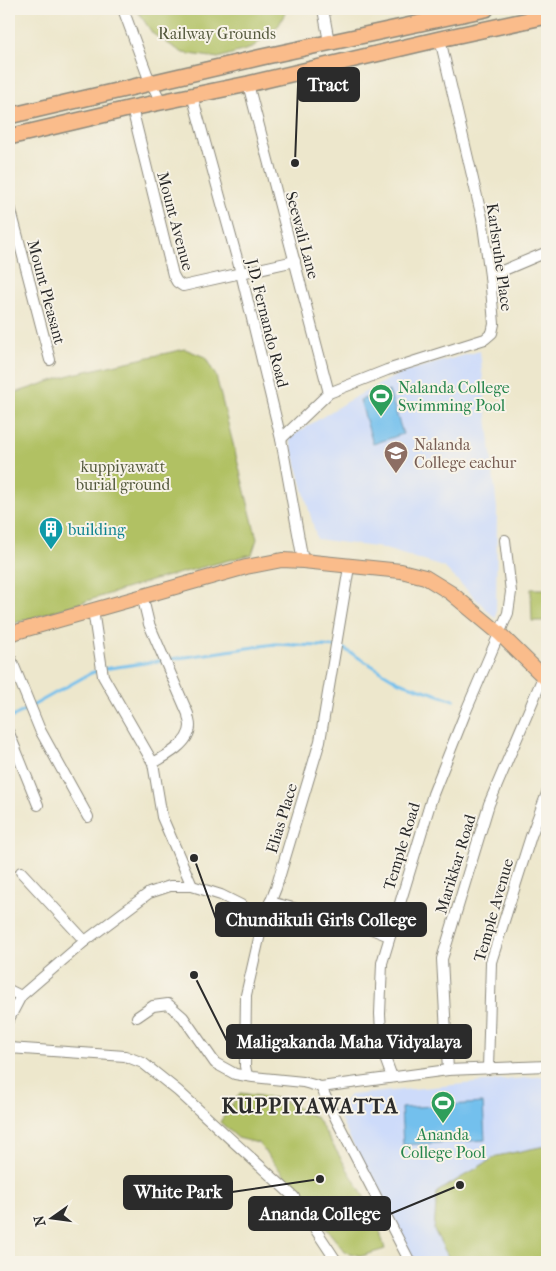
<svg xmlns="http://www.w3.org/2000/svg" width="556" height="1271" font-family="'IM FELL French Canon',serif">
<style>
.built{fill:#cddbfa}
.green{fill:#b1c164;stroke:#6e7648}
.water{fill:#73c0ed;stroke:#4f768c}
.lines{fill:none;stroke-linecap:round;stroke-linejoin:round}
.stream{stroke:#73c0ed;stroke-width:3}
.minor-casing{stroke:#8c897c;stroke-width:12}
.major-casing{stroke:#8c897c;stroke-width:16}
.highway-casing{stroke:#8c897c;stroke-width:18}
.minor{stroke:#fff;stroke-width:10}
.major{stroke:#fabc8b;stroke-width:14}
.highway{stroke:#fabc8b;stroke-width:15}
.rail-casing{stroke:#2b2b2b;stroke-width:5}
.rail{stroke:#f7f3e8;stroke-width:3;stroke-dasharray:9;stroke-linecap:butt}
.labels{text-anchor:middle;stroke-width:4;stroke-linejoin:round;paint-order:stroke}
.park-label{font-size:16px;fill:#53583c;stroke:#f7f3e8}
.street-label{font-size:16px;fill:#2b2b2b;stroke:#f7f3e8}
.leisure-label{font-size:16px;fill:#27864d;stroke:#f7f3e8;text-anchor:start}
.education-label{font-size:16px;fill:#785e54;stroke:#f7f3e8;text-anchor:start}
.culture-label{font-size:16px;fill:#0d838f;stroke:#f7f3e8;text-anchor:start}
.district-label{font-size:21px;font-weight:bold;letter-spacing:1px;fill:#2b2b2b;stroke:#f7f3e8}
.leader{fill:none;stroke:#2b2b2b;stroke-width:2}
.callout-dot{fill:#2b2b2b;stroke:#f7f3e8;stroke-width:2}
.callout{fill:#2b2b2b;stroke:#2b2b2b;stroke-width:2}
.callout-label{font-size:18px;text-anchor:middle;font-weight:bold;fill:#fff}
</style>
<rect width="100%" height="100%" fill="#f7f3e8"/>
<filter id="ink" filterUnits="userSpaceOnUse"><feTurbulence type="fractalNoise" baseFrequency=".02" numOctaves="2"/><feDisplacementMap in="SourceGraphic" scale="10" xChannelSelector="R" yChannelSelector="G"/><feConvolveMatrix kernelMatrix="1 2 1 2 8 2 1 2 1" color-interpolation-filters="sRGB"/></filter>
<filter id="wash" filterUnits="userSpaceOnUse"><feTurbulence type="fractalNoise" baseFrequency=".0096" numOctaves="4" result="noise"/><feDisplacementMap in="SourceGraphic" scale="20" xChannelSelector="R" yChannelSelector="G"/><feGaussianBlur stdDeviation="1.12" result="paint"/><feColorMatrix in="noise" values="0 0 0 0 0 0 0 0 0 0 0 0 0 0 0 0 0 1.4 0 .05"/><feComposite in="paint" operator="in"/></filter>
<g filter="url(#wash)">
<rect width="100%" height="100%" fill="#ede7cc"/>
<g class="built">
<path d="M480,351L497,509L496,619L444,567L382,548L317,539L289,438L346,402L403,372Z"/>
<path d="M547,1076V1262H411L336,1110L350,1095Z"/>
</g>
<g class="green">
<path d="M136,9H287L279,25L252,48L218,58L183,53L153,34Z"/>
<path d="M185,349L205,357L216,376L257,539L252,554L154,580L9,625V395L73,374Z"/>
<path d="M531,589H547V621H532Z"/>
<path d="M240,1093L280,1099L316,1117L375,1215L385,1249L362,1256L345,1252L258,1143L238,1138L220,1122Z"/>
<path d="M545,1146L547,1147V1262H451L434,1230L437,1192L497,1156Z"/>
</g>
<g class="water">
<path d="M389,391L403,434L373,444L360,400Z"/>
<path d="M483,1103L485,1140L403,1145L401,1108Z"/>
</g>
<g class="lines">
<path class="stream" d="M9,719L91,673L103,669L275,644L341,647L399,682L454,700"/>
</g>
</g>
<g filter="url(#ink)">
<g class="lines">
<defs>
<g id="minor">
<path d="M123,9L147,74L161,102"/>
<path d="M323,9L329,42"/>
<path d="M248,84L329,393"/>
<path d="M192,95L241,273L281,439L303,561"/>
<path d="M132,108L173,275L177,282L183,286L295,261"/>
<path d="M9,203L50,360"/>
<path d="M490,276L547,252"/>
<path d="M281,439L329,393L387,370L485,339L492,333L494,324L490,276L482,218L440,39"/>
<path d="M142,595L149,624L188,714C188,718 190,722 190,726C190,743 166,756 153,763L162,817L192,886"/>
<path d="M93,610L103,676L153,763"/>
<path d="M9,654L40,730L88,817"/>
<path d="M9,733L38,805"/>
<path d="M21,872L85,941"/>
<path d="M270,902L364,926L389,936"/>
<path d="M9,990L21,996"/>
<path d="M137,1017L153,1006L168,1004L183,1017L215,1063L235,1074L253,1077L303,1082L321,1087L448,1070L547,1066"/>
<path d="M9,1019L21,996L85,941L149,893L170,886H192L221,895L241,905L263,921"/>
<path d="M9,1048L125,1056L143,1063L178,1091L294,1197L337,1262"/>
<path d="M488,1069L491,962L531,836L547,793"/>
<path d="M448,1070L442,959L489,804L543,677"/>
<path d="M247,1076L245,1066L246,995L263,921L276,888L320,741L349,567"/>
<path d="M392,1077L382,1050L380,1014L382,963L433,794L466,711L508,613L511,592L505,540"/>
<path d="M321,1087L336,1119L410,1262"/>
</g>
<path id="major" d="M9,634L246,567L282,560L303,561L401,571L425,577L451,593L499,633L547,680"/>
<g id="highway">
<path d="M9,116L262,57L486,9"/>
<path d="M9,137L132,108L248,84L440,39L547,16"/>
</g>
</defs>
<use href="#minor" class="minor-casing"/>
<use href="#major" class="major-casing"/>
<use href="#highway" class="highway-casing"/>
<use href="#minor" class="minor"/>
<use href="#major" class="major"/>
<use href="#highway" class="highway"/>
<defs>
<path id="rail" d="M9,13L11,9"/>
</defs>
<use href="#rail" class="rail-casing"/>
<use href="#rail" class="rail"/>
</g>
</g>
<defs>
<symbol id="stadium-pin" viewBox="-11 -11 22 30"><path d="M0 17L-7.5 6A9.5 9.5 0 1 1 7.5 6Z" fill="#2e9e5b" stroke="#f7f3e8"/><path d="M0-5a6.5 5 0 1 0 0 10a6.5 5 0 1 0 0-10ZM-3.5-1.8h7v3.6h-7Z" fill="#fff"/></symbol>
<symbol id="university-pin" viewBox="-11 -11 22 30"><path d="M0 17L-7.5 6A9.5 9.5 0 1 1 7.5 6Z" fill="#8d6e63" stroke="#f7f3e8"/><path d="M0-5L7-2L0 1L-7-2ZM-4 1L0 2.5L4 1V4Q0 6-4 4Z" fill="#fff"/></symbol>
<symbol id="building-pin" viewBox="-11 -11 22 30"><path d="M0 17L-7.5 6A9.5 9.5 0 1 1 7.5 6Z" fill="#0f9aa8" stroke="#f7f3e8"/><path d="M-4-6H4V6H1V3H-1V6H-4ZM-2.5-4.3h1.7v1.8h-1.7ZM.8-4.3h1.7v1.8H.8ZM-2.5-1h1.7V.8h-1.7ZM.8-1h1.7V.8H.8Z" fill="#fff"/></symbol>
</defs>
<g fill-rule="evenodd">
<use href="#stadium-pin" x="367" y="382" width="28" height="38"/>
<use href="#university-pin" x="382" y="439" width="28" height="38"/>
<use href="#building-pin" x="37" y="515" width="28" height="38"/>
<use href="#stadium-pin" x="429" y="1089" width="28" height="38"/>
</g>
<g class="labels">
<g class="park-label">
<text x="217" y="39">Railway Grounds</text>
<text x="123" y="472">kuppiyawatt<tspan x="123" dy="18">burial ground</tspan></text>
</g>
<g class="street-label">
<text transform="translate(176 221) rotate(75)" y="6">Mount Avenue</text>
<text transform="translate(303 235) rotate(75)" y="6">Seewali Lane</text>
<text transform="translate(500 257) rotate(82)" y="6">Karlsruhe Place</text>
<text transform="translate(47 292) rotate(75)" y="6">Mount Pleasant</text>
<text transform="translate(268 323) rotate(76)" y="6">J.D. Fernando Road</text>
<text transform="translate(281 818) rotate(-73)" y="6">Elias Place</text>
<text transform="translate(401 846) rotate(-73)" y="6">Temple Road</text>
<text transform="translate(455 864) rotate(-73)" y="6">Marikkar Road</text>
<text transform="translate(493 910) rotate(-74)" y="6">Temple Avenue</text>
</g>
<g class="leisure-label">
<text x="398" y="393">Nalanda College<tspan x="398" dy="18">Swimming Pool</tspan></text>
<text x="443" y="1140" text-anchor="middle">Ananda<tspan x="443" dy="18">College Pool</tspan></text>
</g>
<g class="education-label">
<text x="414" y="450">Nalanda<tspan x="414" dy="18">College eachur</tspan></text>
</g>
<g class="culture-label">
<text x="68" y="535">building</text>
</g>
<g class="district-label">
<text x="310" y="1113">KUPPIYAWATTA</text>
</g>
</g>
<path class="leader" d="M295 163L298 85M194 858L216 919M194 975L227 1041M320 1179L232 1192M460 1185L390 1214"/>
<g class="callout-dot">
<circle cx="295" cy="163" r="5"/>
<circle cx="194" cy="858" r="5"/>
<circle cx="194" cy="975" r="5"/>
<circle cx="320" cy="1179" r="5"/>
<circle cx="460" cy="1185" r="5"/>
</g>
<g class="callout">
<rect x="298" y="68" width="61" height="33" rx="5"/>
<rect x="216" y="903" width="210" height="33" rx="5"/>
<rect x="227" y="1025" width="244" height="33" rx="5"/>
<rect x="124" y="1176" width="108" height="33" rx="5"/>
<rect x="249" y="1197" width="141" height="33" rx="5"/>
</g>
<g class="callout-label">
<text x="328" y="91">Tract</text>
<text x="321" y="926">Chundikuli Girls College</text>
<text x="349" y="1048">Maligakanda Maha Vidyalaya</text>
<text x="178" y="1198">White Park</text>
<text x="320" y="1220">Ananda College</text>
</g>
<rect width="556" height="1271" fill="none" stroke="#f7f3e8" stroke-width="30"/>
<g transform="translate(52 1218) rotate(256)" stroke="#f7f3e8" stroke-width="4" paint-order="stroke">
<path d="M0-4L9 19L0 12L-9 19Z" fill="#2b2b2b"/>
<text y="-8" font-size="14" font-weight="bold" text-anchor="middle" fill="#2b2b2b">N</text>
</g>
</svg>
